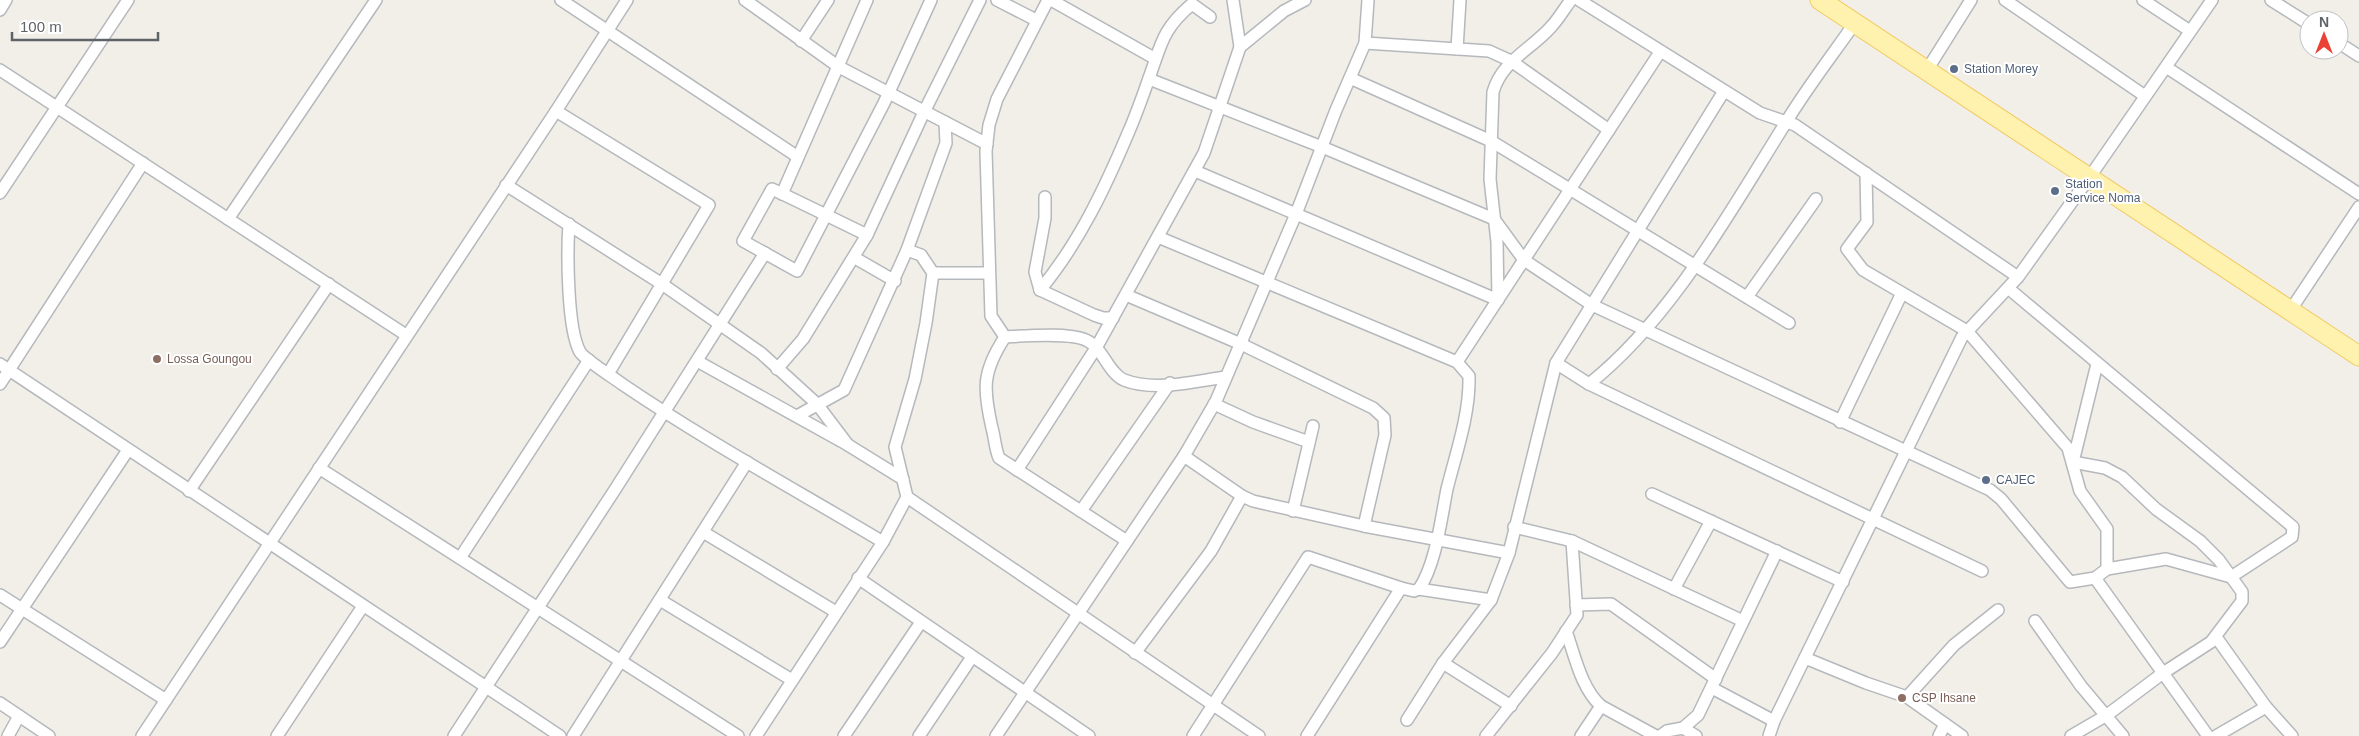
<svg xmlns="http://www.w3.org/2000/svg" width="2359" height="736" font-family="Arial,sans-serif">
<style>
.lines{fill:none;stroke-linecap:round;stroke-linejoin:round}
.minor-casing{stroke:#b5b8bc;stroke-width:14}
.primary-casing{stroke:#f2c960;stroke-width:21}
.minor{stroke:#fff;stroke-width:11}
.primary{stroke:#fff2af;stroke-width:19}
.service-dot{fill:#5c6f8a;stroke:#fff;stroke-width:2}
.education-dot{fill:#8d6e63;stroke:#fff;stroke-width:2}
.labels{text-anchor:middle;stroke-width:4;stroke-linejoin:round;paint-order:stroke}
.service-label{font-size:12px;fill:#4e5e75;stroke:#fff;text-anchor:start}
.education-label{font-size:12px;fill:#785e54;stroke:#fff;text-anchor:start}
</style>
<rect width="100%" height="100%" fill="#f1efe8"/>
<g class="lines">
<defs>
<g id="minor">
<path d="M561,0L798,157"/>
<path d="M745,0L839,67L987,144"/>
<path d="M997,0L1036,20"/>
<path d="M1048,0L997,99L989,125L986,151L991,316L1005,337C982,372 983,389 992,428C995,439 995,448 999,458L1127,541"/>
<path d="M1051,0L1154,58"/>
<path d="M1579,0L1760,113L1795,125L2018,277"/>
<path d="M2005,0L2145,96"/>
<path d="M2143,0L2190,31"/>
<path d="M2271,0L2309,24"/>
<path d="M0,10L6,0"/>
<path d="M801,41L828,0"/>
<path d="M1365,43L1489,51L1511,61L1609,130"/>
<path d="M2339,43L2359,56"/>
<path d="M1240,47L1284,11L1305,0"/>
<path d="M1457,49L1460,0"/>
<path d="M2166,67L2359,194"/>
<path d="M0,70L406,335"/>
<path d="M1927,70L1971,0"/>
<path d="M1350,78L1491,141L1789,323"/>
<path d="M1149,79L1322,147L1494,219L1524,260L1592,305L1990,490L2001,499L2070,582L2095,578L2107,569L2166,559L2231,577L2292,537L2293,527L2008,288"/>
<path d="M556,111L709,205L608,374"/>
<path d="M1195,171L1498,300L1497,242L1490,179L1493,92C1502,61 1530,50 1550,28C1558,20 1564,9 1571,0"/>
<path d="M1866,173L1867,222L1847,249L1863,270L1967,331L2068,448L2080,491L2107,529V569"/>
<path d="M506,185L662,284L761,353L817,404L848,445"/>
<path d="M0,193L128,0"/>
<path d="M782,194L867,0"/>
<path d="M228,219L376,0"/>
<path d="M569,224C567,251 567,329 580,352C584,359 614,378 622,384C706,441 796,490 883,542"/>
<path d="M867,235C836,220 804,204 772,189L743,241L797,271L884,103L931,0"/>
<path d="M1158,237L1457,362L1469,376C1470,414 1456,453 1447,489C1441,519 1436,564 1419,589L1414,591L1401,588L1308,557L1193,736"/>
<path d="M855,258L895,281"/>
<path d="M933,273H988"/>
<path d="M1040,290C1079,243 1105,188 1129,131C1136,115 1142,98 1148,81C1161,46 1161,30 1192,4L1210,17"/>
<path d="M1040,290L1035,272L1045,218V197"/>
<path d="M1040,290L1094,315L1103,318H1113"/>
<path d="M1126,295L1241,344L1373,408L1384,418L1385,435L1364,526"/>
<path d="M1747,297L1816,199"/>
<path d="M2290,311L2359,207"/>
<path d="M1005,337C1024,336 1077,331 1091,343C1104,352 1109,373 1124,380C1155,392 1195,381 1226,377"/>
<path d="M697,361L848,445L903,479"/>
<path d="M1457,362L1660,52"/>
<path d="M1556,363L1589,384L1982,571"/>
<path d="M0,364L560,736"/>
<path d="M777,369L803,339L867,235L924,112L980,0"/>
<path d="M0,384L143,163"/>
<path d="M1589,384C1672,318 1729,213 1785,124C1806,89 1831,57 1854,24"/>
<path d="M1214,404L1253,422L1309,442"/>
<path d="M797,416L844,390L907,250L946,143L945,122"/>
<path d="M1840,422L1901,295"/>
<path d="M1184,456L1242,496L1253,501L1364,526L1509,553"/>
<path d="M319,468L738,736"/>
<path d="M1017,470L1096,348L1204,153L1240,47L1233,0"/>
<path d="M189,491L329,284"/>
<path d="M1652,494L1843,582"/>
<path d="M907,497L1259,736"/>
<path d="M1081,511L1170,383"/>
<path d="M1293,511L1313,426"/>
<path d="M1514,527L1572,541L1743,621"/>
<path d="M703,532L836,612"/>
<path d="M460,558L589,360"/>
<path d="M858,578L1089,736"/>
<path d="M2095,578L2208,736"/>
<path d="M1419,589L1491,600"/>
<path d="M1674,589L1711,521"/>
<path d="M0,595L166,700"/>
<path d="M660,600L792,680"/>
<path d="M1576,605L1611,604L1716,679"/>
<path d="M2035,621L2081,686L2123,736"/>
<path d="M1566,631C1575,656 1581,688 1601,706L1656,736"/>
<path d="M2216,637L2266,707L2292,736"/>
<path d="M0,642L128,450"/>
<path d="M1135,653L1211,551L1242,496"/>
<path d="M1805,658L1866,683L1907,697L1962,736"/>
<path d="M1443,663L1511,706"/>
<path d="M1712,688L1774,721"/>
<path d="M1907,697L1954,645L1998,610"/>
<path d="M0,703L49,736"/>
<path d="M1407,720L1443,663L1491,600L1509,553L1556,363L1724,91"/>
<path d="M1683,728L1696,736"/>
<path d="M8,736L19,716"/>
<path d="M142,736L556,111L627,0"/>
<path d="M277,736L363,606"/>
<path d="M454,736L616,488L765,253"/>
<path d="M573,736L747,462"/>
<path d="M756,736L883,542L907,497L895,447L915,379L926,323L933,273L921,255L907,250"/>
<path d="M844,736L921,622"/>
<path d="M919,736L972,657"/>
<path d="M996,736L1184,456L1216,401L1296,214L1336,110L1365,43L1368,0"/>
<path d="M1307,736L1401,588"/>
<path d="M1486,736L1552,653L1577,615L1572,541"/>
<path d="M1581,736L1601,706"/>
<path d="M1660,736L1667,731L1683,728L1698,715L1777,551"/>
<path d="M1769,736L1774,721L1962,337L2018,277L2089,178L2212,0"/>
<path d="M1939,736L1945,724"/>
<path d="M2071,736L2107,715L2163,673L2211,642L2242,601V592L2219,560L2200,541L2156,509L2122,477L2105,468L2073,462L2097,364"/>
<path d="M2216,736L2266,707"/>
</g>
<path id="primary" d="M1820,0L2359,356"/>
</defs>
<use href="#minor" class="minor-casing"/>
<use href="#primary" class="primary-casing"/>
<use href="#minor" class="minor"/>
<use href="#primary" class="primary"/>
</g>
<g class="service-dot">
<circle cx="1954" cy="69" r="5"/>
<circle cx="2055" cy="191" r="5"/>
<circle cx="1986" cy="480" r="5"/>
</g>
<g class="education-dot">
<circle cx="157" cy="359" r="5"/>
<circle cx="1902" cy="698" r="5"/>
</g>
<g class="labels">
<g class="service-label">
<text x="1964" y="73">Station Morey</text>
<text x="2065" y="188">Station<tspan x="2065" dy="14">Service Noma</tspan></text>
<text x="1996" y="484">CAJEC</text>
</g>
<g class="education-label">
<text x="167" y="363">Lossa Goungou</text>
<text x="1912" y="702">CSP Ihsane</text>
</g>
</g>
<g transform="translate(2324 35)"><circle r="24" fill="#ffffff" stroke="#bfc1c3"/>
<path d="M0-4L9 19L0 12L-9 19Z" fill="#ea4335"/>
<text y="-8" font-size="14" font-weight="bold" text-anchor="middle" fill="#5f6368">N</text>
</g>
<path d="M12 32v8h146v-8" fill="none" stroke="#5f6368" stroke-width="2.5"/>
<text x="20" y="32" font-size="15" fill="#5f6368" stroke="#ffffff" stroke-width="4" paint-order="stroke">100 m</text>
</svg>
